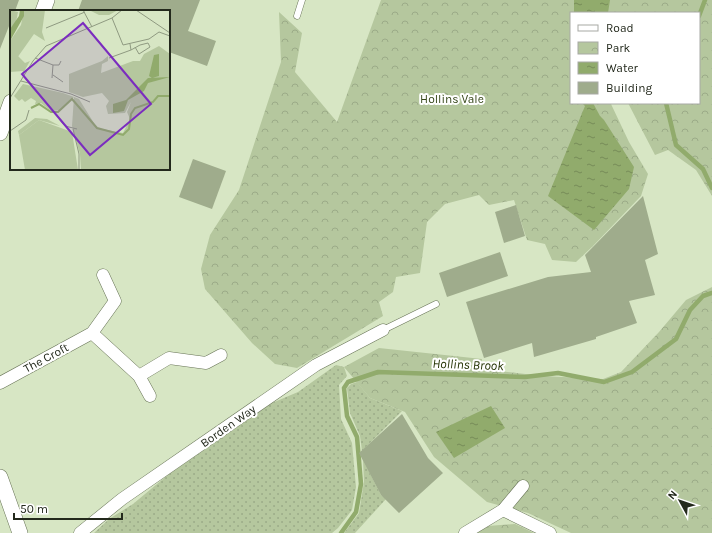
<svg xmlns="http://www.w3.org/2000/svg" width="712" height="533" font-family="Karla,sans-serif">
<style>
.grass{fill:url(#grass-dots)}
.park{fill:url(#park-crowns)}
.water{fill:url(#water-ripples)}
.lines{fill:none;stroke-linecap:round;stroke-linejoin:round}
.stream{stroke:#91ab6c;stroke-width:4.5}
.building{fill:#9fac8c}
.service-casing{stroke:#677356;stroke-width:7}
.minor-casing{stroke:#677356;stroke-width:13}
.tertiary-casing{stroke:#677356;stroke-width:16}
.service{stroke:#fff;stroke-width:6}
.minor{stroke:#fff;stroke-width:12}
.tertiary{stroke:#fff;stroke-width:15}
.labels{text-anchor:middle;stroke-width:4;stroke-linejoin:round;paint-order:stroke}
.park-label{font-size:12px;fill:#344517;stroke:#fff}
.street-label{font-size:12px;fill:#23291c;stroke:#fff}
.water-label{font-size:13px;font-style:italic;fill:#233202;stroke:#fff}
.inset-river{fill:none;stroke:#91ab6c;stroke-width:2}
.inset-road{fill:none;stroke:#8f9a81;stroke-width:1}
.view{fill:#7b2cbf;fill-opacity:0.15;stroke:#7b2cbf;stroke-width:2}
.inset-edge{fill:none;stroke:#23291c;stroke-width:2}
</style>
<defs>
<pattern id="grass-dots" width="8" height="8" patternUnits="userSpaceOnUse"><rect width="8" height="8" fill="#b5c79e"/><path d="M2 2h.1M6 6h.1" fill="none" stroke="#9bab88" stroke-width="1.8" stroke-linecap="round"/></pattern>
<pattern id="park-crowns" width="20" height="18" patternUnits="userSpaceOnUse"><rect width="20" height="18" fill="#b5c79e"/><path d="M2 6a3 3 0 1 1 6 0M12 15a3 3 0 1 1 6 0" fill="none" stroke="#9bab88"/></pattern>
<pattern id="water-ripples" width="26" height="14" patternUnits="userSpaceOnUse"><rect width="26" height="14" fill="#91ab6c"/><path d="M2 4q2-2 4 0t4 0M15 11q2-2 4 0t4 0" fill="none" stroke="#768b58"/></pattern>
</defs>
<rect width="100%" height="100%" fill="#d7e6c4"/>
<g class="grass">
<path d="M336,365L344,367L347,376L339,385L341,419L352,443L356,487L352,510L338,528L332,533H94L109,519L133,504L169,474L272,403L298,392Z"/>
<path d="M357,382L370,398L402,411L362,451L360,436L350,413L347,388L351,384Z"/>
<path d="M363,460L381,495L386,499L355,533H344L359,513L364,482Z"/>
</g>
<g class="park">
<path d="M381,0H712V196L696,170L668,150L655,155L628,103H699V13H571V103H611V104L629,142L648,174L641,196L593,246L576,262L552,260L545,244L527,240L514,200L489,205L479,195L445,204L427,222L420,273L396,277L393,292L379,302L383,316L297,368L275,364L252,343L205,289L201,269L210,235L239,190L281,62L279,12L302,33L295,72L337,122Z"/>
<path d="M712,287V533H571L528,513L487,502L434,457L405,412L370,398L344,367L379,348L482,359L481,369L543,376L603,379L621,372L659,332L686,300Z"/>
<path d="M515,524L534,533H477L488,526Z"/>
</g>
<g class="water">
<path d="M574,0H610L608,13H574Z"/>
<path d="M582,103H593L600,116L604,120L634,167L629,189L594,230L548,196L585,106Z"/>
<path d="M491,406L505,428L454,458L436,432Z"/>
</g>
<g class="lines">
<g class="stream">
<path d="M699,16L705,0"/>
<path d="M666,103L676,145L703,169L712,188"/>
<path d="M341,533L356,512L361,484L357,437L347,416L344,388L348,382L378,372L525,377L558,373L604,382L632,372L676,339L690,310L703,296L712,293"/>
</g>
</g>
<g class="building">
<path d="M0,0H19L15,11H11V21L0,49Z"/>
<path d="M82,0H200L188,31L216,41L207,66L169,52V11H78Z"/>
<path d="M193,159L226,171L212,209L179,197Z"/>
<path d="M643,196L658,254L645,260L655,295L629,301L637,323L596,337V339L534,357L532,343L484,358L466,302L548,277L591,272L585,255Z"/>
<path d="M516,205L525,236L504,243L495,212Z"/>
<path d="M500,252L508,276L447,297L439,273Z"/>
<path d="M402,414L428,458L443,473L399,513L381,495L359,453Z"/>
</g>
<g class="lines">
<defs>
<g id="service">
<path d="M297,16L302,0"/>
<path d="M383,330L436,304"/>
</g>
<g id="minor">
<path d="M92,333L139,376L150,396"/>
<path d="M139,376L169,358L206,363L221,355"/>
<path d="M0,383L92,333L115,301L103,275"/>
<path d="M503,510L550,533"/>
<path d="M80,533L122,499L316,365L383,330"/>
<path d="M465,533L503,510L523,486"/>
</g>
<g id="tertiary">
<path d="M43,11L47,0"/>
<path d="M0,133L11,102"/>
<path d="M0,477L20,533"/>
</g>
</defs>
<use href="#service" class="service-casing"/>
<use href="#minor" class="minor-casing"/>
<use href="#tertiary" class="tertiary-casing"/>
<use href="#service" class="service"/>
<use href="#minor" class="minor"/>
<use href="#tertiary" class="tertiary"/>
</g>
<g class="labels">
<g class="park-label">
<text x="452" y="103">Hollins Vale</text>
</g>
<g class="street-label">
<text transform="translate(46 358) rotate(-28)" y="4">The Croft</text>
<text transform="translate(228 426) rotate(-35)" y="4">Borden Way</text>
</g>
<g class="water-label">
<text transform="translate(468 364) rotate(2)" y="5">Hollins Brook</text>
</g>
</g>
<g transform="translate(10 10)">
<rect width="160" height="160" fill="#d7e6c4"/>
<path d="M79,0H108L99,5H89ZM8,46L15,53L20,51L12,65L13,61L0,62L1,48ZM13,74L53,83L64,87L51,100L41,101L31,93L25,94L26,91L21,88L15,92L12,89L9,91L4,86Z" fill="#b5c79e"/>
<path d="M14,0H35L32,22L35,31L24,24L7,48H1L0,55V31L11,15ZM25,108L37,109L50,116L29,110L9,125L8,121Z" fill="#b5c79e"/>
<path d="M0,0L8,2L6,12L0,19ZM149,36L160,44V160H71L70,144L62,116L64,87L69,89L87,118L113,123L120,109L117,102L121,92L115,103L98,104L96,96L99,91L92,83L73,87L59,82V64L92,51L98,46V51L92,54L91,63L123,51H130L134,44ZM29,110L62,122L68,160H15L9,125Z" fill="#b5c79e"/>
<path d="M10,0H14V6L0,31V19L9,6ZM149,44V66L142,68L139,66L144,45ZM160,67L138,73L134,81L118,90L114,101L103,103V94L116,90L138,68Z" fill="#91ab6c"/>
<path class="inset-river" d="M21,98L29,94L41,102H48L62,89L87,118L113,125L119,119L121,104L125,98L143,92L148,86H160"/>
<path class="inset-road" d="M73,0L82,17M126,0L160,23M102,8L113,35L139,29L149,22L160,26M36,18L75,2M121,40L130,35L138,33L140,37L129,44L125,37M25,48L43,55H49L51,51M99,48L121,40L120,34M43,65L53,72M42,68L43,55M11,71L61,84L80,92M0,88L23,51L36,36L102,8L112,0M49,109L55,116L67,119M63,119L69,144V160M0,121L16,110L19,100"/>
<path class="view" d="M73,13L141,94L80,145L12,64Z"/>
<rect width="160" height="160" class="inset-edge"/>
</g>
<rect x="570" y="12" width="130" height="92" fill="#ffffff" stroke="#a7a9a4"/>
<rect x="578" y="25" width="20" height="6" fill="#ffffff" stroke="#a7a9a4"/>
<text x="606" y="32" font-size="12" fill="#23291c">Road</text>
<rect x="578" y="42" width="20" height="12" fill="url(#park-crowns)" stroke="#a7a9a4"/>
<text x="606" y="52" font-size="12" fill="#23291c">Park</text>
<rect x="578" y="62" width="20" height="12" fill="url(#water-ripples)" stroke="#a7a9a4"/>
<text x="606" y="72" font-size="12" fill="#23291c">Water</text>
<rect x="578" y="82" width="20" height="12" fill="#9fac8c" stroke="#a7a9a4"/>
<text x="606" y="92" font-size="12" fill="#23291c">Building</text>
<g transform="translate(680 501) rotate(310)" stroke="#ffffff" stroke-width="3" paint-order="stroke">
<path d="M0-3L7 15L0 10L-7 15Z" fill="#23291c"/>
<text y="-6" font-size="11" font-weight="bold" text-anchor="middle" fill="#23291c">N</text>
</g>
<path d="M14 513v6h108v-6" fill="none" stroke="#23291c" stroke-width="2"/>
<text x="20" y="513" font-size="12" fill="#23291c" stroke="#ffffff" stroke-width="3" paint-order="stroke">50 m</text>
</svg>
